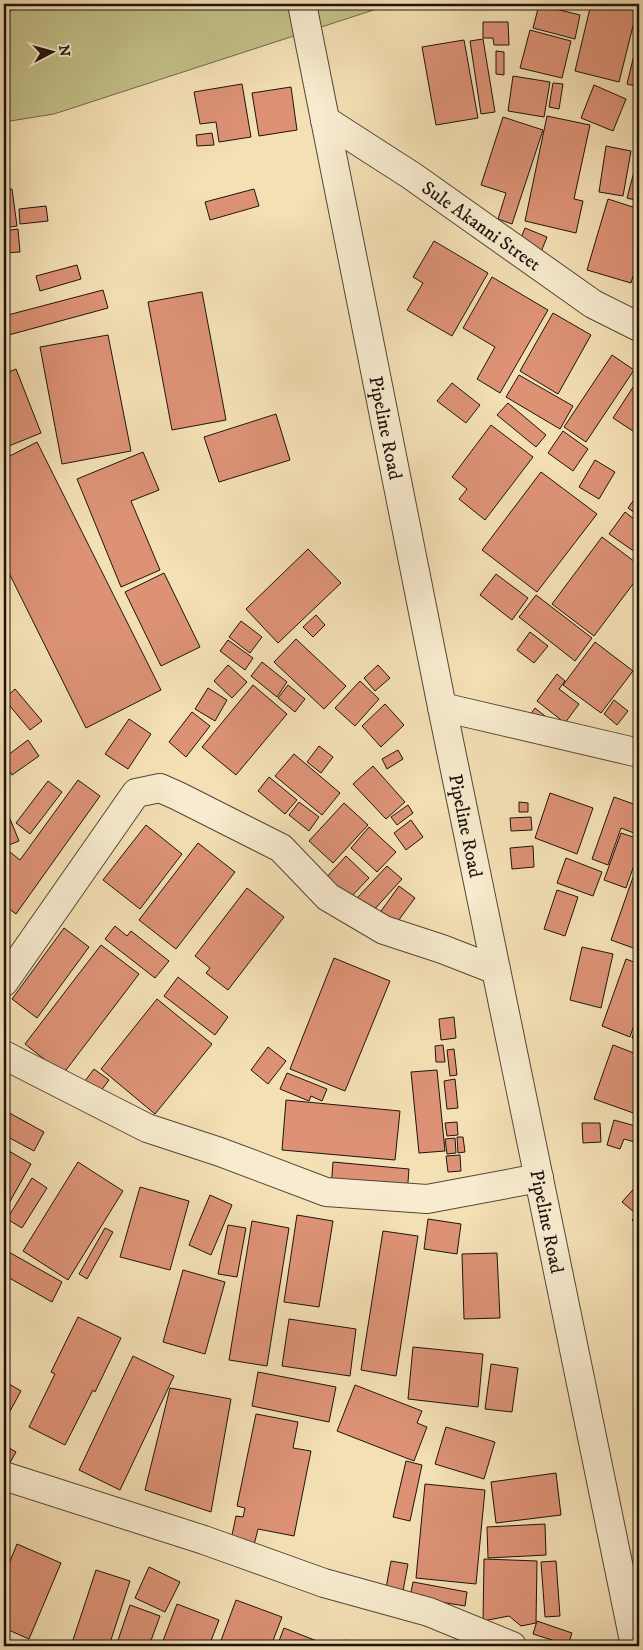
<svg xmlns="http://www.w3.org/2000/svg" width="643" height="1650" font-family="'IM FELL DW Pica',serif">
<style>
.green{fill:#c3c088;stroke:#706a4a}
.building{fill:#dd9276;stroke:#1e140d}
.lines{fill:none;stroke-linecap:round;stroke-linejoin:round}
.minor-casing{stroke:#544737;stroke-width:30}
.minor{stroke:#f8ebcf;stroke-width:28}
.labels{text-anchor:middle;stroke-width:4;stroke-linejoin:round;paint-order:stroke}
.street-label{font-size:19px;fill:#1e140d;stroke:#f8ebcf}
</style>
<rect width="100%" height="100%" fill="#f4e0b5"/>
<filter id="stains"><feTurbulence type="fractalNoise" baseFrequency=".004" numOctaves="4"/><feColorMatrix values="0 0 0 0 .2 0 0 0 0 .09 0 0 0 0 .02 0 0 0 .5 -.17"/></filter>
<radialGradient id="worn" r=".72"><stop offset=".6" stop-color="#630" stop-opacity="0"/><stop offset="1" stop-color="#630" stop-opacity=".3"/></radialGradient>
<path class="green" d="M35,4H392L54,114L4,122V12Z"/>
<g class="building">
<path d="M591,4H612L637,10L619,82L575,71Z"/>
<path d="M539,5L580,15L575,39L533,28Z"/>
<path d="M483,22H508L509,45H494L493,38H483Z"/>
<path d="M530,30L571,41L562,78L520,68Z"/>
<path d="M639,34V87L627,84Z"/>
<path d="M483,39L495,112L481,114L470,41Z"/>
<path d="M464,40L478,118L436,125L422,47Z"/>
<path d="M496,51L504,52V75L496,74Z"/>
<path d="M513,76L550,82L544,117L508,111Z"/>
<path d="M553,83L563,84L559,109L549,107Z"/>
<path d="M242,84L251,137L219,142L216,122L200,124L194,92Z"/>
<path d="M594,85L626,99L613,131L581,118Z"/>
<path d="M291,87L297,130L259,136L252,93Z"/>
<path d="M547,116L590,125L574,199L583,201L576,233L525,221Z"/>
<path d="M503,117L543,130L512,224L498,219L506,193L481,185Z"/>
<path d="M212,133L214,145L197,146L196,135Z"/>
<path d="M606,146L631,151L623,196L599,192Z"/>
<path d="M639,153V201L627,198Z"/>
<path d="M12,189L17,226L4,228V191Z"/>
<path d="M254,189L259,206L210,220L205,202Z"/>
<path d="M608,199L639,209V256L631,283L587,270Z"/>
<path d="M46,206L48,221L20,224L19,209Z"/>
<path d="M525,228L547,237L539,257L517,248Z"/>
<path d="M18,229L20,252L4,253V231Z"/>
<path d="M434,241L488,273L452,336L407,310L423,283L413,277Z"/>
<path d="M77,265L81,279L40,291L36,276Z"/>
<path d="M492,277L548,310L500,393L477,379L495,347L463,328Z"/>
<path d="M103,290L108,308L5,336L4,316Z"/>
<path d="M202,292L226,420L172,430L148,302Z"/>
<path d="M553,313L591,335L558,394L520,371Z"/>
<path d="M108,335L131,451L62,464L40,347Z"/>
<path d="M612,355L634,370L586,442L564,427Z"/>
<path d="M16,369L41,433L4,448V374Z"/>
<path d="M519,375L573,406L560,429L506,397Z"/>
<path d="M637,381L639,382V435L613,418Z"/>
<path d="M452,383L480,405L466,423L437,401Z"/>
<path d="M508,403L546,435L536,447L497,415Z"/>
<path d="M276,414L290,460L219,482L204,437Z"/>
<path d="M491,425L533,457L485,520L459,499L467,489L452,477Z"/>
<path d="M563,431L588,449L573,471L548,453Z"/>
<path d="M37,442L161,690L86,728L4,563V459Z"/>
<path d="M143,452L159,490L131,501L160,570L121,587L77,479Z"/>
<path d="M595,460L615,472L599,499L579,487Z"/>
<path d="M541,472L597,514L537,592L482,550Z"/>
<path d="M638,494L639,495V516L628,508Z"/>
<path d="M625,512L639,523V546L635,552L609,534Z"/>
<path d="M602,537L639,565V576L594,636L552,604Z"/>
<path d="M308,549L341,583L278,643L246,609Z"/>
<path d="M164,573L200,647L161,666L125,592Z"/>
<path d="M496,574L528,598L512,620L480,595Z"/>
<path d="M536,595L592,638L575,661L519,617Z"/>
<path d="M316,615L325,625L313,637L303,627Z"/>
<path d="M241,621L262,637L250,653L229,637Z"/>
<path d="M530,632L548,646L534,663L517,650Z"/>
<path d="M296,639L346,686L324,709L274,662Z"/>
<path d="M228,640L253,658L245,670L220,651Z"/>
<path d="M595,642L633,671L601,713L563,685Z"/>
<path d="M262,662L287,682L277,697L251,676Z"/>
<path d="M228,665L247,682L232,698L214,681Z"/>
<path d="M378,665L390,678L375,691L364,678Z"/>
<path d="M557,674L565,681L559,689L579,704L565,723L537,701Z"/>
<path d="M360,681L379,699L355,726L335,708Z"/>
<path d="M253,685L287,714L236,775L202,747Z"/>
<path d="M288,685L305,699L295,712L278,698Z"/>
<path d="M208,688L227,700L215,721L195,709Z"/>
<path d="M15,689L42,721L30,730L4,699Z"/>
<path d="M614,700L628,711L617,725L604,714Z"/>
<path d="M385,704L404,725L381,747L362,726Z"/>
<path d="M535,708L550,720L530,715Z"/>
<path d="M192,712L210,726L186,757L169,742Z"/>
<path d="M129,719L151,734L128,769L105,754Z"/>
<path d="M28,740L39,756L12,775L4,763V758Z"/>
<path d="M319,746L333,757L321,773L307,762Z"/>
<path d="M398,750L403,759L387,769L382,759Z"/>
<path d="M294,754L340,793L322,815L275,776Z"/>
<path d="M373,766L405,802L386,819L353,784Z"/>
<path d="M269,777L297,800L285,814L258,791Z"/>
<path d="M78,780L100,796L16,914L4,905V861L10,852L20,860Z"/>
<path d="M48,781L62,792L30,834L16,823Z"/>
<path d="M550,793L593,808L577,854L535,838Z"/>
<path d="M614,797L639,806V835L621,828L608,865L592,859Z"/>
<path d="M299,802L319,817L309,831L289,815Z"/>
<path d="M519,802L528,803V812H519Z"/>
<path d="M344,803L368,825L333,863L309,841Z"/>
<path d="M4,804L19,841L4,847Z"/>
<path d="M408,805L413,813L397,825L391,817Z"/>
<path d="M531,817L532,830L511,831L510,818Z"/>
<path d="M411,820L423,837L406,850L394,833Z"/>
<path d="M146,825L182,854L140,909L103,880Z"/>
<path d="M369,827L396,852L377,872L351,848Z"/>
<path d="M621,833L639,839V851L626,888L604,880Z"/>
<path d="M198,843L235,872L176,949L139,920Z"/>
<path d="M533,846L534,867L512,869L510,848Z"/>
<path d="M346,856L369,878L347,901L324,880Z"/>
<path d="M566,858L602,872L593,896L557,883Z"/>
<path d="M639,860V950L611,940Z"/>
<path d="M387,866L402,879L372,912L357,898Z"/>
<path d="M399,886L415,898L395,925L379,914Z"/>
<path d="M247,888L284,917L228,990L206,973L210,968L195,956Z"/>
<path d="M557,890L578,897L565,936L544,929Z"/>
<path d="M115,926L127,936L131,931L169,961L155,978L105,939Z"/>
<path d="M64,928L89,947L37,1018L12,999Z"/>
<path d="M101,945L139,974L63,1074L25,1044Z"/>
<path d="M582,947L613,954L601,1008L570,1000Z"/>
<path d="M334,958L390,981L345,1091L290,1069Z"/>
<path d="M626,959L639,964V1010L630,1037L602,1026Z"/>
<path d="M178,977L228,1017L215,1035L164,996Z"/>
<path d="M157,999L212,1044L155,1114L101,1069Z"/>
<path d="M454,1017L456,1038L441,1040L439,1019Z"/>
<path d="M639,1018V1041L632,1038Z"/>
<path d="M443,1045L445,1062H436L435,1046Z"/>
<path d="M613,1045L639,1055V1115L594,1099Z"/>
<path d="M268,1047L286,1061L268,1084L251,1070Z"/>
<path d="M454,1049L457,1075L450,1076L447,1050Z"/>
<path d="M94,1069L109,1080L94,1100L79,1089Z"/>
<path d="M437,1070L445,1151L419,1153L411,1072Z"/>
<path d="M287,1073L327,1089L322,1101L311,1096L309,1101L280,1089Z"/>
<path d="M455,1079L458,1108L447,1109L444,1081Z"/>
<path d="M286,1100L400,1111L395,1160L282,1150Z"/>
<path d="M4,1110L44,1132L34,1151L4,1135Z"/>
<path d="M614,1120L639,1127L638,1143L624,1139L620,1149L607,1145Z"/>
<path d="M457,1122L458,1135L447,1136L445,1123Z"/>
<path d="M582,1123H600L601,1142L583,1143Z"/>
<path d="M457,1137H463L465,1152L458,1153Z"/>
<path d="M455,1138L456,1153L447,1154L445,1139Z"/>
<path d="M4,1148L31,1164L4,1212Z"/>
<path d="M460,1155L461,1171L448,1172L446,1156Z"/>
<path d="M78,1162L123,1191L68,1280L23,1251Z"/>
<path d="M333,1162L409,1169L407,1195L331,1188Z"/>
<path d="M32,1178L47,1188L22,1228L7,1219Z"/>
<path d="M639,1183V1206L634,1212L622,1202Z"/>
<path d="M140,1187L189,1201L170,1270L120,1257Z"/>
<path d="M210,1195L232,1205L211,1255L189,1245Z"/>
<path d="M639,1213V1227L632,1220Z"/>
<path d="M297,1215L333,1221L319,1307L284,1302Z"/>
<path d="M428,1219L461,1224L457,1254L424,1249Z"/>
<path d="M252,1221L289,1228L267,1366L229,1360Z"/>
<path d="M228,1225L246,1228L237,1277L218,1274Z"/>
<path d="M105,1228L113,1232L87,1279L79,1274Z"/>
<path d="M383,1231L418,1236L396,1376L361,1370Z"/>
<path d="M7,1251L62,1282L52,1302L4,1275V1258Z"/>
<path d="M497,1253L500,1318L464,1319L462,1254Z"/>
<path d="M183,1270L225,1282L205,1354L163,1342Z"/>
<path d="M78,1317L121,1338L95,1392L93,1390L65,1445L29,1427L55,1374L51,1372Z"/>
<path d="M289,1319L356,1329L350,1376L282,1366Z"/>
<path d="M413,1347L483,1354L478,1407L408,1399Z"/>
<path d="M133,1356L174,1376L120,1490L79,1470Z"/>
<path d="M491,1364L518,1368L512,1412L485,1409Z"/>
<path d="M258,1372L336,1387L329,1422L252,1406Z"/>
<path d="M4,1381L21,1391L4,1422Z"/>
<path d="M355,1385L422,1411L417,1423L427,1427L414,1461L337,1431Z"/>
<path d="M170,1388L231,1399L211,1512L145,1490Z"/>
<path d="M256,1414L298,1422L293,1448L311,1451L294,1536L258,1529L254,1545L231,1540L236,1516L243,1517L245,1508L237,1506Z"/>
<path d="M446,1427L495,1442L484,1479L435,1464Z"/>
<path d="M4,1445L16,1452L4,1473Z"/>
<path d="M406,1461L422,1465L410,1521L393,1517Z"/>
<path d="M556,1473L561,1515L496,1523L491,1482Z"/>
<path d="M425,1484L485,1490L476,1584L416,1578Z"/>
<path d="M545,1524L546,1555L488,1558L487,1527Z"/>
<path d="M17,1544L61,1563L29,1639L4,1628V1576Z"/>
<path d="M484,1559L537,1561L536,1623L521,1626L509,1616L483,1621Z"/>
<path d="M391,1561L408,1564L403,1591L386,1588Z"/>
<path d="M556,1561L560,1616L545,1617L541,1562Z"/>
<path d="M149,1567L180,1582L165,1612L135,1598Z"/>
<path d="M96,1570L130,1581L109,1646H71Z"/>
<path d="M413,1582L467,1592L465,1606L410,1597Z"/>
<path d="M236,1600L282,1617L271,1646H219Z"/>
<path d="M177,1604L219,1620L209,1646H161Z"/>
<path d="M130,1605L160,1616L149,1646H116Z"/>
<path d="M537,1621L572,1633L568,1645L533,1634Z"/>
<path d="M284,1628L327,1645L326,1646H277Z"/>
<path d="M344,1640L358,1646H341Z"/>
</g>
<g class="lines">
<defs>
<g id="minor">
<path id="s1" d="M302,4L442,707L635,1646"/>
<path id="s2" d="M325,120L412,176L593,304L639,327"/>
<path d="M442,707L639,753"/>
<path d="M4,982L136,793L160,788L178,796L281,848L328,897L384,930L442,949L496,970"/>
<path d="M4,1055L147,1128L220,1152L326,1192L427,1199L539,1178"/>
<path d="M4,1476L204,1540L324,1583L429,1612L512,1646"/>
</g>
</defs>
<use href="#minor" class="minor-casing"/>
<use href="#minor" class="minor"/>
</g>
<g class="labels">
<g class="street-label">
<text dy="7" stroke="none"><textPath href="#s2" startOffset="189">Sule Akanni Street</textPath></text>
<text dy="7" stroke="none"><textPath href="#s1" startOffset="432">Pipeline Road</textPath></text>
<text dy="7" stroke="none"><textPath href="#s1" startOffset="838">Pipeline Road</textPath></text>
<text dy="7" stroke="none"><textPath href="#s1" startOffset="1242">Pipeline Road</textPath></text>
</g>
</g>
<rect width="643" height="1650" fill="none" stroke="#f4e0b5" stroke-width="20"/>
<rect x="5" y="5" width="633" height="1640" fill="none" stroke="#1e140d" stroke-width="2.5"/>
<rect x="10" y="10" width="623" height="1630" fill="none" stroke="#1e140d"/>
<g transform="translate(52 52) rotate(84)" stroke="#f8ebcf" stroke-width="4" paint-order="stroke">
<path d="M0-4L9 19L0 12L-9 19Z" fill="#1e140d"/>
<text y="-8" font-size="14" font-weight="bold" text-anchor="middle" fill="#1e140d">N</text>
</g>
<rect width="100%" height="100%" filter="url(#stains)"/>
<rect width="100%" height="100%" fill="url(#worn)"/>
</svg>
